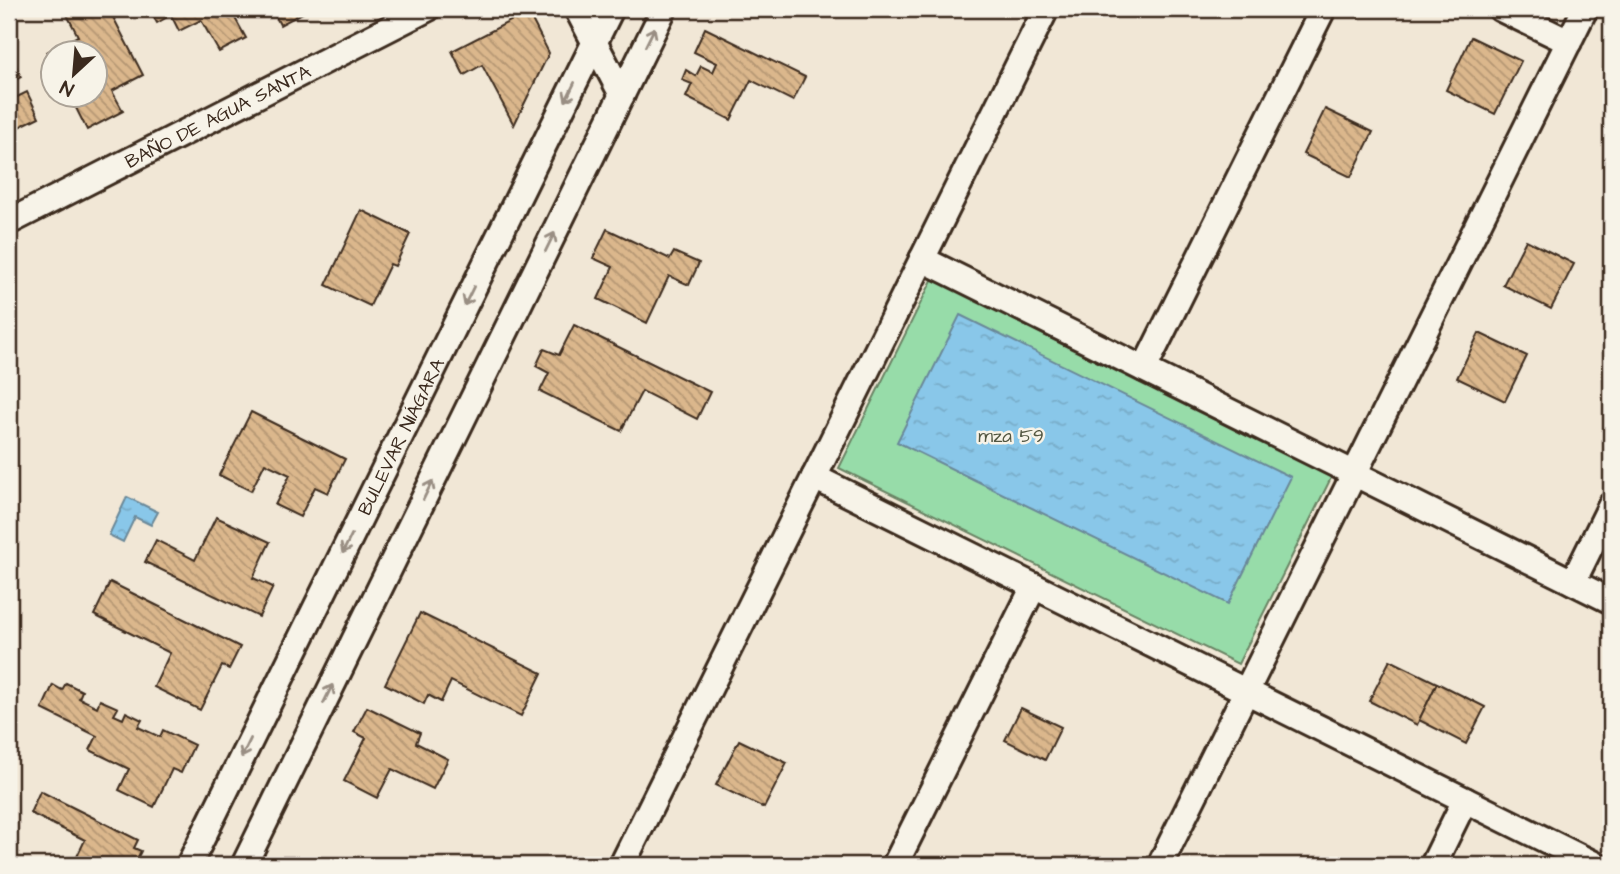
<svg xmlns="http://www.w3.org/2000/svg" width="1620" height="874" font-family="'Architects Daughter',sans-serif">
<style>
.park{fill:#97dca9;stroke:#698364;stroke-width:2}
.water{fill:url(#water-ripples);stroke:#6a8898;stroke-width:2}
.building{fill:url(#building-back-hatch);stroke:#3b2a1e;stroke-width:2}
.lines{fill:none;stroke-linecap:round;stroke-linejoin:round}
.minor-casing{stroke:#3b2a1e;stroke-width:30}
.minor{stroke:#f7f3e8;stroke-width:24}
.oneway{stroke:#998e83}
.labels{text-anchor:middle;stroke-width:5;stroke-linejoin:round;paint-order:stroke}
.street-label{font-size:19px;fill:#3b2a1e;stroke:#f7f3e8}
.park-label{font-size:19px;fill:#525641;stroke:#f7f3e8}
</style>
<defs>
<pattern id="water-ripples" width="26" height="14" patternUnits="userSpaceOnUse" patternTransform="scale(1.75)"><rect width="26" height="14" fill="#89c7e9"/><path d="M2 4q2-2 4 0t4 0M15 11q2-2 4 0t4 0" fill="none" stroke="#77abc7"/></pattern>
<pattern id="building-back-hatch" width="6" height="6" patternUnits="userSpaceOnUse" patternTransform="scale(1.75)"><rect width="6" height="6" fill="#dbb78c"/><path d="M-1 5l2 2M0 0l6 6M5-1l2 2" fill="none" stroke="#b39572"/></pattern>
</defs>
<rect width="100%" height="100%" fill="#f1e7d6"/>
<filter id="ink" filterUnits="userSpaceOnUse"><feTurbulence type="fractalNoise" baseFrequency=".0143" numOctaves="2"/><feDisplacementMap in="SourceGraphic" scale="14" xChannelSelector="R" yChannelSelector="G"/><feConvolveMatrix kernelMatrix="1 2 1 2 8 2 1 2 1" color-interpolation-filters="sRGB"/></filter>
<g filter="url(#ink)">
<path class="park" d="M933,278L1332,476L1238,664L839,468Z"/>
<g class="water">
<path d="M960,315L1291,477L1228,604L897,442Z"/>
<path d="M127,497L158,512L151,525L135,517L123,542L109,535Z"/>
</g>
<g class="building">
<path d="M64,9H109L143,75L112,91L123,111L87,130L69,94H94V52H52V63L47,52L78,36Z"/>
<path d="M149,9H230L246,38L219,52L201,20L179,31L171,15L157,23Z"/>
<path d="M272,9H310L280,25Z"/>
<path d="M528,12L549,53L514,125L482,65L464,75L452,51Z"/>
<path d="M705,28L805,77L793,101L751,80L731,120L686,97L692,84L682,80L686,70L696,76L701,66L713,72L717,63L694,52Z"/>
<path d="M1471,37L1521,61L1495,114L1446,90Z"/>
<path d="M9,52L21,77L9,83Z"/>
<path d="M9,89L13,99L27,92L39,117L9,132Z"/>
<path d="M1325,109L1373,132L1351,177L1303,154Z"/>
<path d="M361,210L410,234L395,266L390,264L370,306L326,285Z"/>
<path d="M607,229L670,259L674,252L699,263L689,285L669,276L647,323L598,299L613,267L593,258Z"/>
<path d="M1526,240L1574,264L1551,309L1503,285Z"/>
<path d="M574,325L710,392L697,419L642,391L621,431L540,391L549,373L536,366L544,349L559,355Z"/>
<path d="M1479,333L1527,356L1505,401L1457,378Z"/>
<path d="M251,412L345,459L328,493L315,487L300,517L275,505L290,475L265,463L251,491L219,475Z"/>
<path d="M216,517L270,542L253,578L273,587L259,617L145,562L156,540L195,560Z"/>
<path d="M110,582L240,647L229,669L222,666L200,710L154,687L170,653L94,615Z"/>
<path d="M420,613L542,673L521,716L451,681L441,702L428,695L424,704L385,684Z"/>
<path d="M1390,660L1437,683L1417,725L1369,701Z"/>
<path d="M66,683L82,691L79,698L97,707L100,700L118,708L114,715L123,719L126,712L142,720L138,727L160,737L163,730L194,745L181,773L172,769L154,807L119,790L129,769L90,750L97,736L42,709L53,685L62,690Z"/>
<path d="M1437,683L1485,707L1466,744L1419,720Z"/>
<path d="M367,707L420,733L416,743L448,759L433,789L392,769L377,798L344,781L366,738L354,732Z"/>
<path d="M1021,708L1061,727L1045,760L1005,740Z"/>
<path d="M739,740L787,763L764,808L716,785Z"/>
<path d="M40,791L138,840L134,848L141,851L134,865H73L85,840L30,813Z"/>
</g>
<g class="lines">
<defs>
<g id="minor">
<path d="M577,9L622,95"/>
<path d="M1501,9L1569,42"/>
<path id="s1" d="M9,222L427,9"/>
<path d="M922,259L1611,601"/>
<path d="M1144,369L1323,9"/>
<path d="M814,477L1596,865"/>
<path d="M1573,582L1611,505"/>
<path id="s2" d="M189,865L611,9"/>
<path d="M244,865L664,9"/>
<path d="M622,865L1046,9"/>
<path d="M895,865L1034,586"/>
<path d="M1160,865L1585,9"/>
<path d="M1433,865L1465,800"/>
</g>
</defs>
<use href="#minor" class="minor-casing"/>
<use href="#minor" class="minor"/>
</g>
<defs><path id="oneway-shaft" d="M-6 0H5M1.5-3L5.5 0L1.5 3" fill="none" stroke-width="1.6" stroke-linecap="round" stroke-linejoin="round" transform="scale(1.75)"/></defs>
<g class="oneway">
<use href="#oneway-shaft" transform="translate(650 37) rotate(-64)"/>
<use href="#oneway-shaft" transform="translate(570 92) rotate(116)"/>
<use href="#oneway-shaft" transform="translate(550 242) rotate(-64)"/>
<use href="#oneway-shaft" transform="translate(469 296) rotate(116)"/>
<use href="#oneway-shaft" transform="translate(428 490) rotate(-64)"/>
<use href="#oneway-shaft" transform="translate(347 544) rotate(116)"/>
<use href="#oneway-shaft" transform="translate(328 694) rotate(-64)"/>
<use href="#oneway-shaft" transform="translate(246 748) rotate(116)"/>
</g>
</g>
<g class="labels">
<g class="street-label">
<text dy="7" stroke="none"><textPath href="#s1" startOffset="234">BAÑO DE AGUA SANTA</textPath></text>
<text dy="7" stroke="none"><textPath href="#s2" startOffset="478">BULEVAR NIÁGARA</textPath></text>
</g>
<g class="park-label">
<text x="1011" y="442">mza 59</text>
</g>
</g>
<rect width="1620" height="874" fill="none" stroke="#f7f3e8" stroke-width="35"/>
<rect x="18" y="18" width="1585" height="839" fill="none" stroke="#3b2a1e" stroke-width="2.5" filter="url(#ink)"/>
<g transform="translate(74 74) rotate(206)"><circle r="33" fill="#f7f3e8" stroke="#aca397" stroke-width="2"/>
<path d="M0-5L12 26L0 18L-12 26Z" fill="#3b2a1e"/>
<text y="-10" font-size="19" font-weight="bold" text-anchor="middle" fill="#3b2a1e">N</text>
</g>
</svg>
